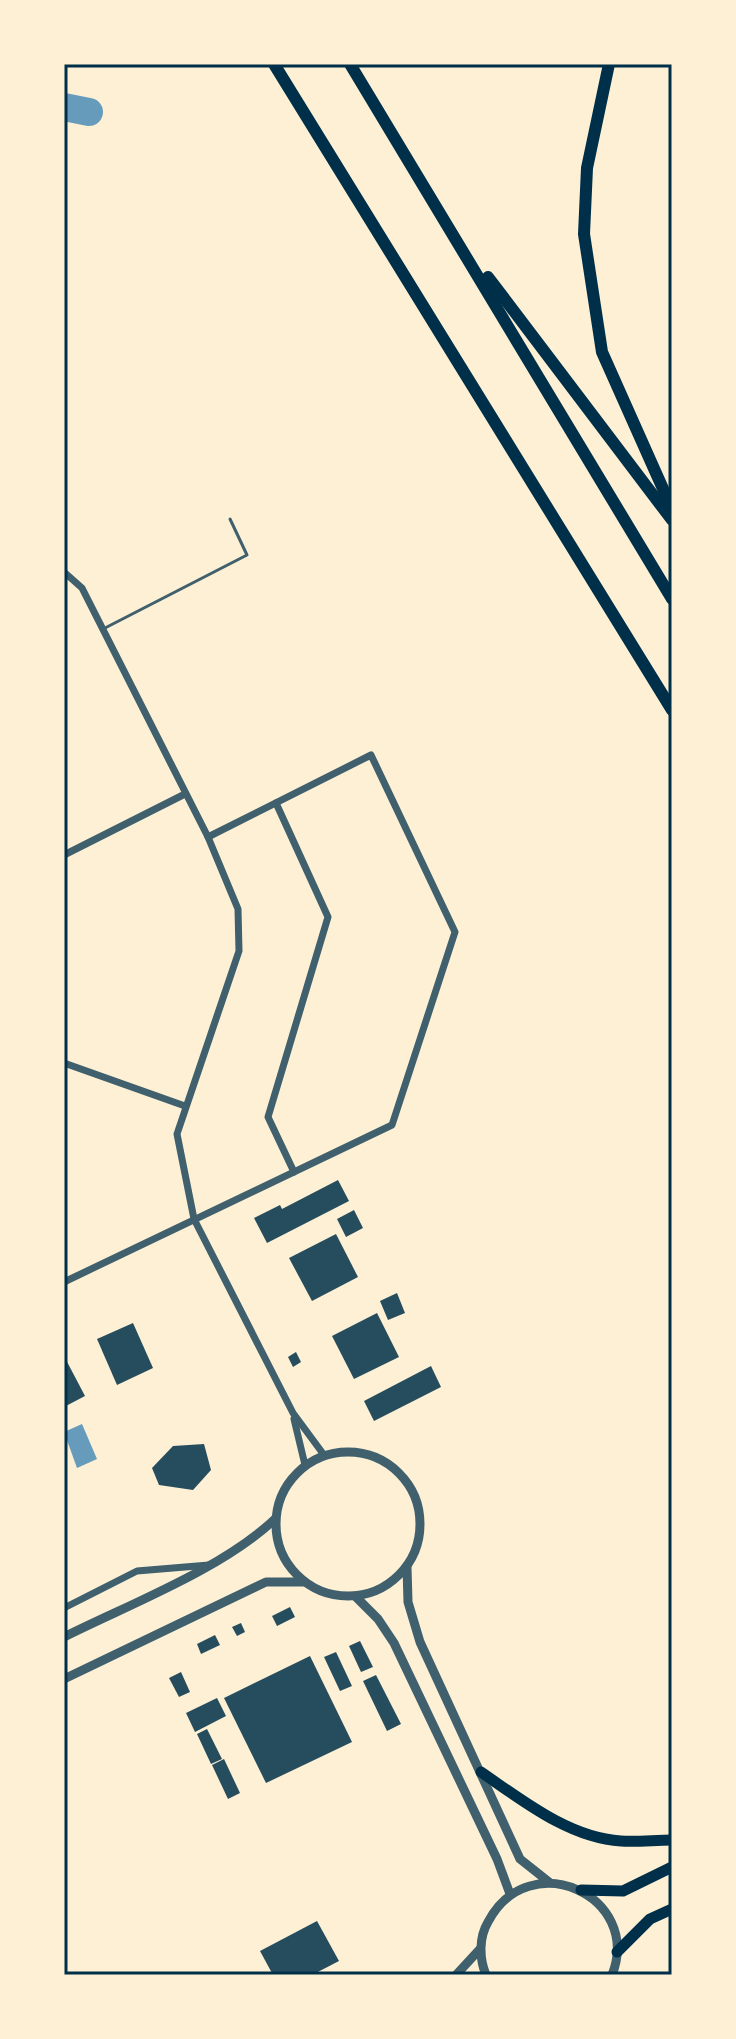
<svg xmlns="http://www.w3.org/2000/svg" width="736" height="2039" font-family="'IBM Plex Sans',sans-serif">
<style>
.water{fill:#669bbc}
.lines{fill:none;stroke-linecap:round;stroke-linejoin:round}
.river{stroke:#669bbc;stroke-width:28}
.building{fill:#264d5e}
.service{stroke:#3f606c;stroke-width:3}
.minor{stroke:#3f606c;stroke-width:7}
.tertiary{stroke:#3f606c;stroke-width:9}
.primary{stroke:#003049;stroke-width:11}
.motorway{stroke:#003049;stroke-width:12}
.neatline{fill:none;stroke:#003049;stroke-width:3}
</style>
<rect width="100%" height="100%" fill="#fdf0d5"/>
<path class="water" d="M82,1424L97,1459L77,1468L64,1432Z"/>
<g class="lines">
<path class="river" d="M64,107L89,112"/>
</g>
<g class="building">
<path d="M338,1180L349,1201L267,1243L254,1218L280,1205L282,1209Z"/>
<path d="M354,1210L363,1228L346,1237L337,1219Z"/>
<path d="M336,1234L358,1277L312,1301L289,1258Z"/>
<path d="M397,1293L405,1313L388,1320L380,1301Z"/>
<path d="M377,1313L399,1357L354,1379L332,1336Z"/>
<path d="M133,1323L153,1368L117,1385L97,1339Z"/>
<path d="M296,1352L301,1362L293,1367L288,1357Z"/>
<path d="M64,1356L85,1396L64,1407Z"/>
<path d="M431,1366L441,1387L374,1421L364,1401Z"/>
<path d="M204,1444L211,1470L193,1490L159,1485L152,1468L173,1446Z"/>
<path d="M290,1607L295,1617L277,1626L272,1616Z"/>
<path d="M241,1623L245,1632L237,1636L232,1627Z"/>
<path d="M215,1635L220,1645L201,1654L197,1644Z"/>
<path d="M360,1641L373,1667L361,1672L349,1646Z"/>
<path d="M336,1652L352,1686L340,1691L324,1657Z"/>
<path d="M310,1656L352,1742L266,1783L224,1698Z"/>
<path d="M181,1672L190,1692L179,1697L169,1678Z"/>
<path d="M376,1675L401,1724L387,1731L363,1681Z"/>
<path d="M217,1698L226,1716L195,1732L186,1713Z"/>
<path d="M207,1729L222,1759L211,1764L197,1734Z"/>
<path d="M224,1759L240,1793L228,1799L212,1765Z"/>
<path d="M317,1921L339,1961L312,1975H273L260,1951Z"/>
</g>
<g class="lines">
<path class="service" d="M105,628L247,555L230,519"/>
<g class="minor">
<path d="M64,572L82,588L208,837L238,909L239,951L177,1134L194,1219L293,1413L324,1455"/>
<path d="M276,803L328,917L268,1117L294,1172"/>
<path d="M64,855L185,794"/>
<path d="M64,1063L185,1106"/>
<path d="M64,1282L392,1125L455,932L371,755L208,837"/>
<path d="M294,1419L305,1465"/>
<path d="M64,1608L137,1571L209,1565"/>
</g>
<g class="tertiary">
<circle cx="348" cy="1524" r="72"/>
<path d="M407,1567L408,1602L420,1642L520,1859L549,1882"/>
<path d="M355,1596L378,1619L394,1643L497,1859L510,1894"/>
<path d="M64,1637C130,1604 222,1569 275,1519"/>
<path d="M64,1679L266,1582H304"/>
<path d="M456,1975L480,1949"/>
<path d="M486,1975C479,1958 479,1937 488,1922C529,1844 643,1896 612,1975"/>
</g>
<g class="primary">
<path d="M481,1772C522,1800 569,1838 621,1841C638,1842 655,1840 672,1840"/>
<path d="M581,1890L623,1891L672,1867"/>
<path d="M617,1952L650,1919L672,1909"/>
</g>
<g class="motorway">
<path d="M274,64L672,710"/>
<path d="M350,64L672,599"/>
<path d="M609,64L587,168L584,234L602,352L672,509"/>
<path d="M488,277L672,520"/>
</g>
</g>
<rect width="736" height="2039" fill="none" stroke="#fdf0d5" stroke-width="132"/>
<rect x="66" y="66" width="604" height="1907" class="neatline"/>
</svg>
